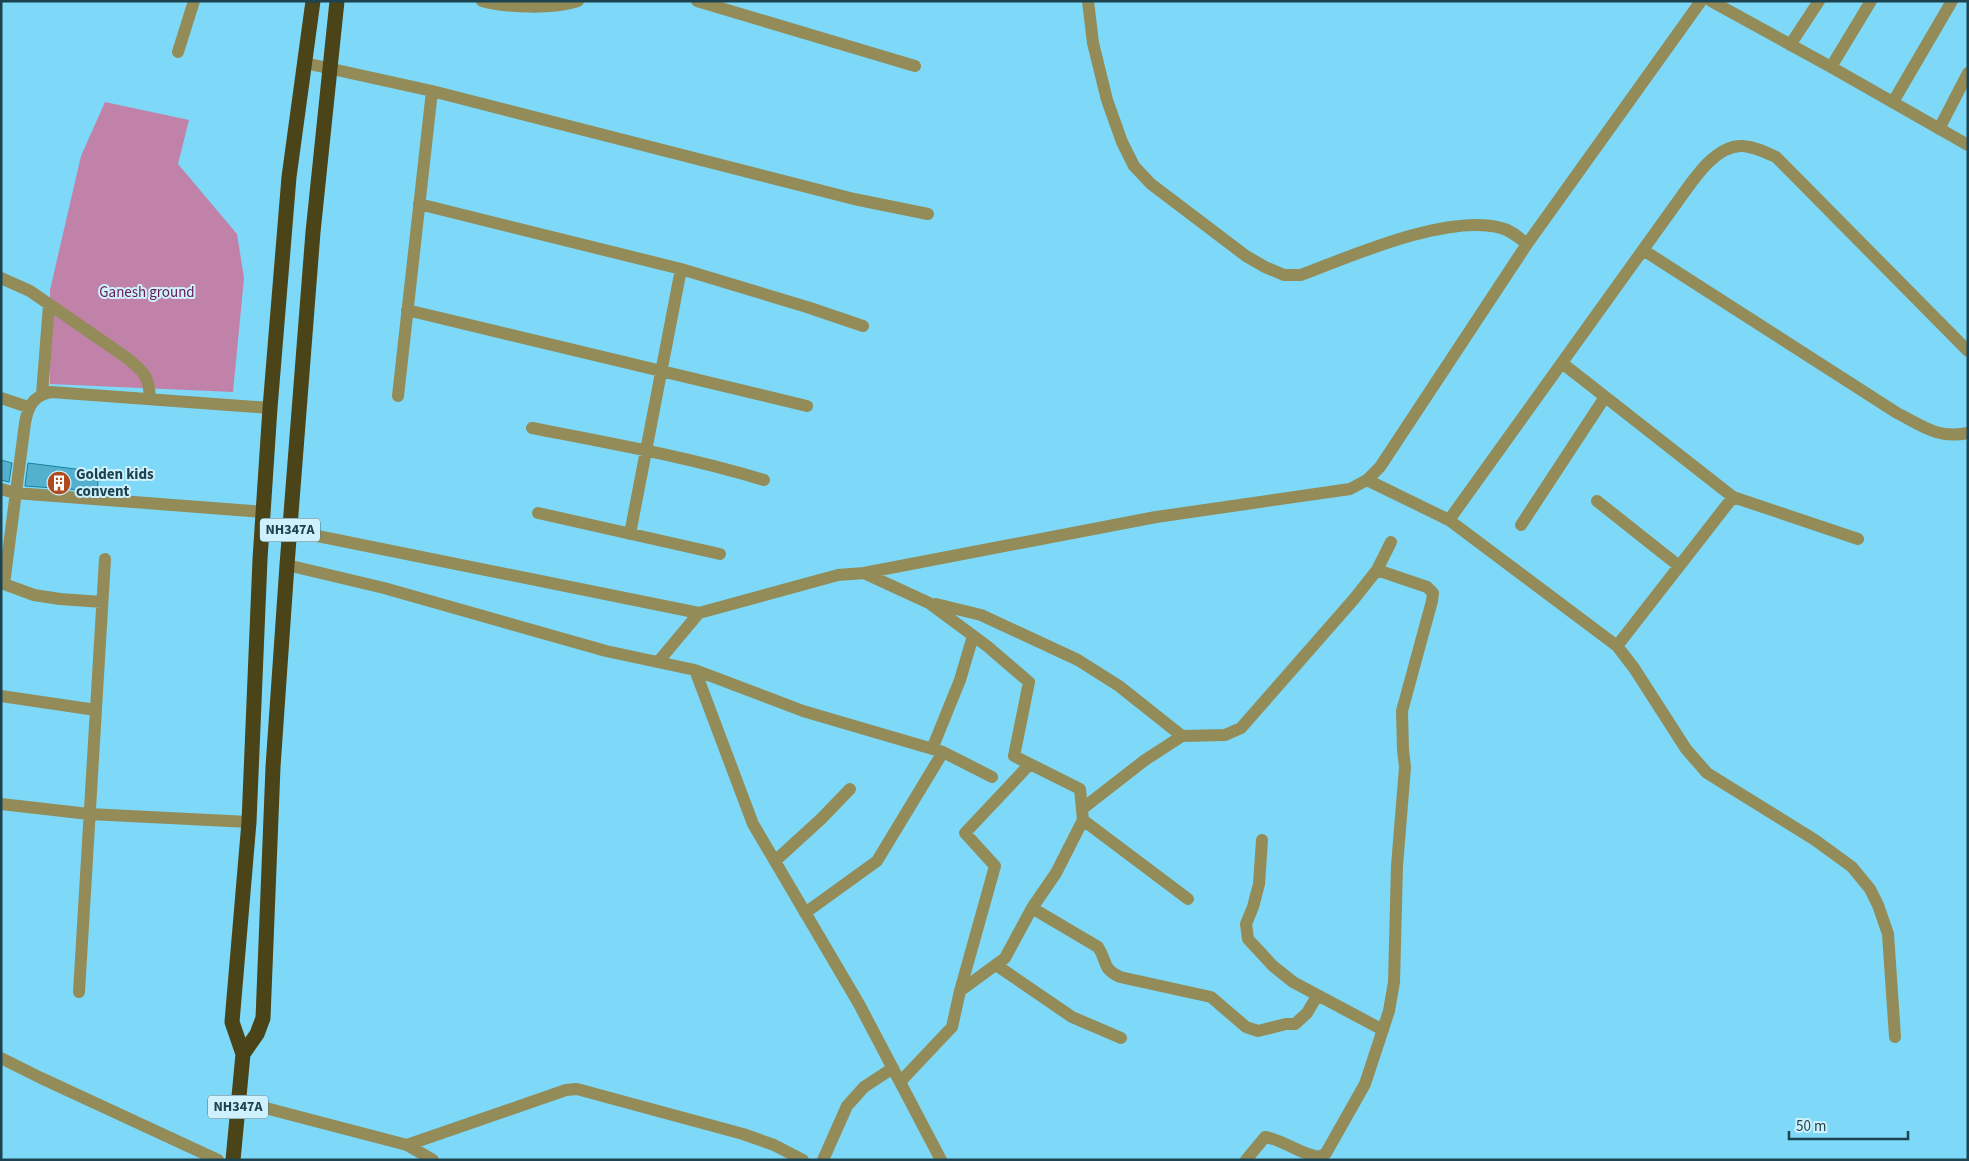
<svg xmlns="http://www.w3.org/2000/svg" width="1969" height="1161" font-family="'Source Sans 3',sans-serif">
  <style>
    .green { fill: #c182aa }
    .building { fill: #54b1ce; stroke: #17819d }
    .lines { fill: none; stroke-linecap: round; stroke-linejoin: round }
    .minor { stroke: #938c59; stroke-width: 12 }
    .highway { stroke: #4a4418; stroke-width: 15 }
    .labels { text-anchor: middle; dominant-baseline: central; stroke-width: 4; stroke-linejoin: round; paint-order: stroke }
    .shield { fill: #cff1fd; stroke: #527783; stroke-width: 1 }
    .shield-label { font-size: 14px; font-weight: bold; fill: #1c434f }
    .park-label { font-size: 15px; fill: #671a51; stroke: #cff1fd }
    .poi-label { font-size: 15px; font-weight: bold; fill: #1c434f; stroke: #cff1fd; text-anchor: start }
  </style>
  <rect width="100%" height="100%" fill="#7dd9f7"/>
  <path class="green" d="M105,102L189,120L178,164L237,234L244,278L233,392L50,384V290L81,156Z"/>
  <path class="building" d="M1,460L12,463L9,482L1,480Z
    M28,463L99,472L97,491L25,486Z"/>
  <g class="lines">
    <path class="minor" d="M482,1C507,8 554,9 578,1
      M697,1L915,66
      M1088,1L1093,43L1107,100L1122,142L1134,166L1151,184L1246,256L1265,267L1284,275H1301C1351,256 1449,213 1501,228C1511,230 1519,238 1527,244
      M1711,1L1831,67L1968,145
      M1790,45L1819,1
      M178,52L194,1
      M305,63L432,91L854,199L928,214
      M1831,67L1871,1
      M1893,102L1952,1
      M1939,129L1968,73
      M419,204L681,269L807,307L863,326
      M1643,250L1897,413C1923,426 1937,439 1968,433
      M1,278L30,291L127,358C144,372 149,376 150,399
      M407,310L807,406
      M1562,363L1733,497L1858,539
      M42,394L49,305
      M398,396L432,91
      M1,398L28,407
      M532,428C610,443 688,457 764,480
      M1367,480L1449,520L1617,646L1634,668L1686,749L1707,773L1815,840L1852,867L1870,889L1878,905L1888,934L1895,1037
      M1,489L15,493L264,512
      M1597,501L1679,566
      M538,513L720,554
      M1449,520L1673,208C1689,187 1713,144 1743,146C1755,147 1765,152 1776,157L1968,351
      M263,525L699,613
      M1521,525L1605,397
      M630,534L681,269
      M287,565L384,588L606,651L695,670L753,824L859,1004L941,1160
      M864,573L1156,517L1350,489L1367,480L1380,467L1527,244L1701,1
      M1,583L34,595L60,599L102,602
      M4,584L25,423C28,406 33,396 51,392L270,408
      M936,604L981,615L1078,660L1119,686L1182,736L1145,760L1082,809
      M1617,646L1733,497
      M658,662L699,613L838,575L864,573L929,603L987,646L1029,682L1014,756L1080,789L1083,820L1056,873L1032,908L1005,958L960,991L952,1027L900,1082
      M695,670L803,711L943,752L877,861L805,913
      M1,696L96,710
      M1182,736L1225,735L1241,728L1354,599L1377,570L1391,542
      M932,749L960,680L973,636
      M943,752L992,777
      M1,804L89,814L249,822
      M1083,820L1188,899
      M1262,840L1259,884L1253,907L1246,924L1248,939L1273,966L1293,982L1383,1030
      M775,861L821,819L850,789
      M1032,908L1098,947C1108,962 1101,968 1120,977L1211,997L1246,1027L1258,1031L1286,1024H1295L1307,1013L1317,996
      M996,965L1072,1017L1121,1038
      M960,991L995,866L965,833L1030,764
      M79,992L105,559
      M1,1058L41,1078L218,1160
      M239,1101L407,1145L433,1160
      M407,1145L566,1090L577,1089L743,1134L774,1145L803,1160
      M823,1160L847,1106L864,1087L893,1068
      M1246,1160L1265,1137C1285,1140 1300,1155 1320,1157L1326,1153L1365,1084L1389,1011L1394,982L1397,866L1405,767L1403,750L1402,711L1432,601L1433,593L1427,587L1377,570"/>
    <path class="highway" d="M243,1054L257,1034L263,1018L273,767L287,565L313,232L337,1
      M233,1160L243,1054L232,1022L249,822L260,559L270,408L289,177L313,1"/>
  </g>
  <defs>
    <g id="building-disc" transform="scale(1.25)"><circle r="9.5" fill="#b04a1f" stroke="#cff1fd"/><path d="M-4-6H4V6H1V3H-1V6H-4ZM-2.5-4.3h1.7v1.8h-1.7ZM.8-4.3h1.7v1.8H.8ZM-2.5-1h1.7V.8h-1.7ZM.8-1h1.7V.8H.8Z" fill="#fff"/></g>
  </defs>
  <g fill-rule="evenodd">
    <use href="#building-disc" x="59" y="483"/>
  </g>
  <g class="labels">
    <g class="shield">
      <rect x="260" y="518.5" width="60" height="23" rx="4"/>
      <rect x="208" y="1095.5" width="60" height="23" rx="4"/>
    </g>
    <g class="shield-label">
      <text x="290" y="530">NH347A</text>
      <text x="238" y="1107">NH347A</text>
    </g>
    <g class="park-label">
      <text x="147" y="292">Ganesh ground</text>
    </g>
    <g class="poi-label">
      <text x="76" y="474">Golden kids<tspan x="76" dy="17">convent</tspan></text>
    </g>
  </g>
  <rect width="1969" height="1161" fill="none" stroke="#1c434f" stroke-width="5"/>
  <path d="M1789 1131v8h119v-8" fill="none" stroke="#1c434f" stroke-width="2.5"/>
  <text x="1796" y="1131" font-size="15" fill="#1c434f" stroke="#cff1fd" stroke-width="4" paint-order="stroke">50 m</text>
</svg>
